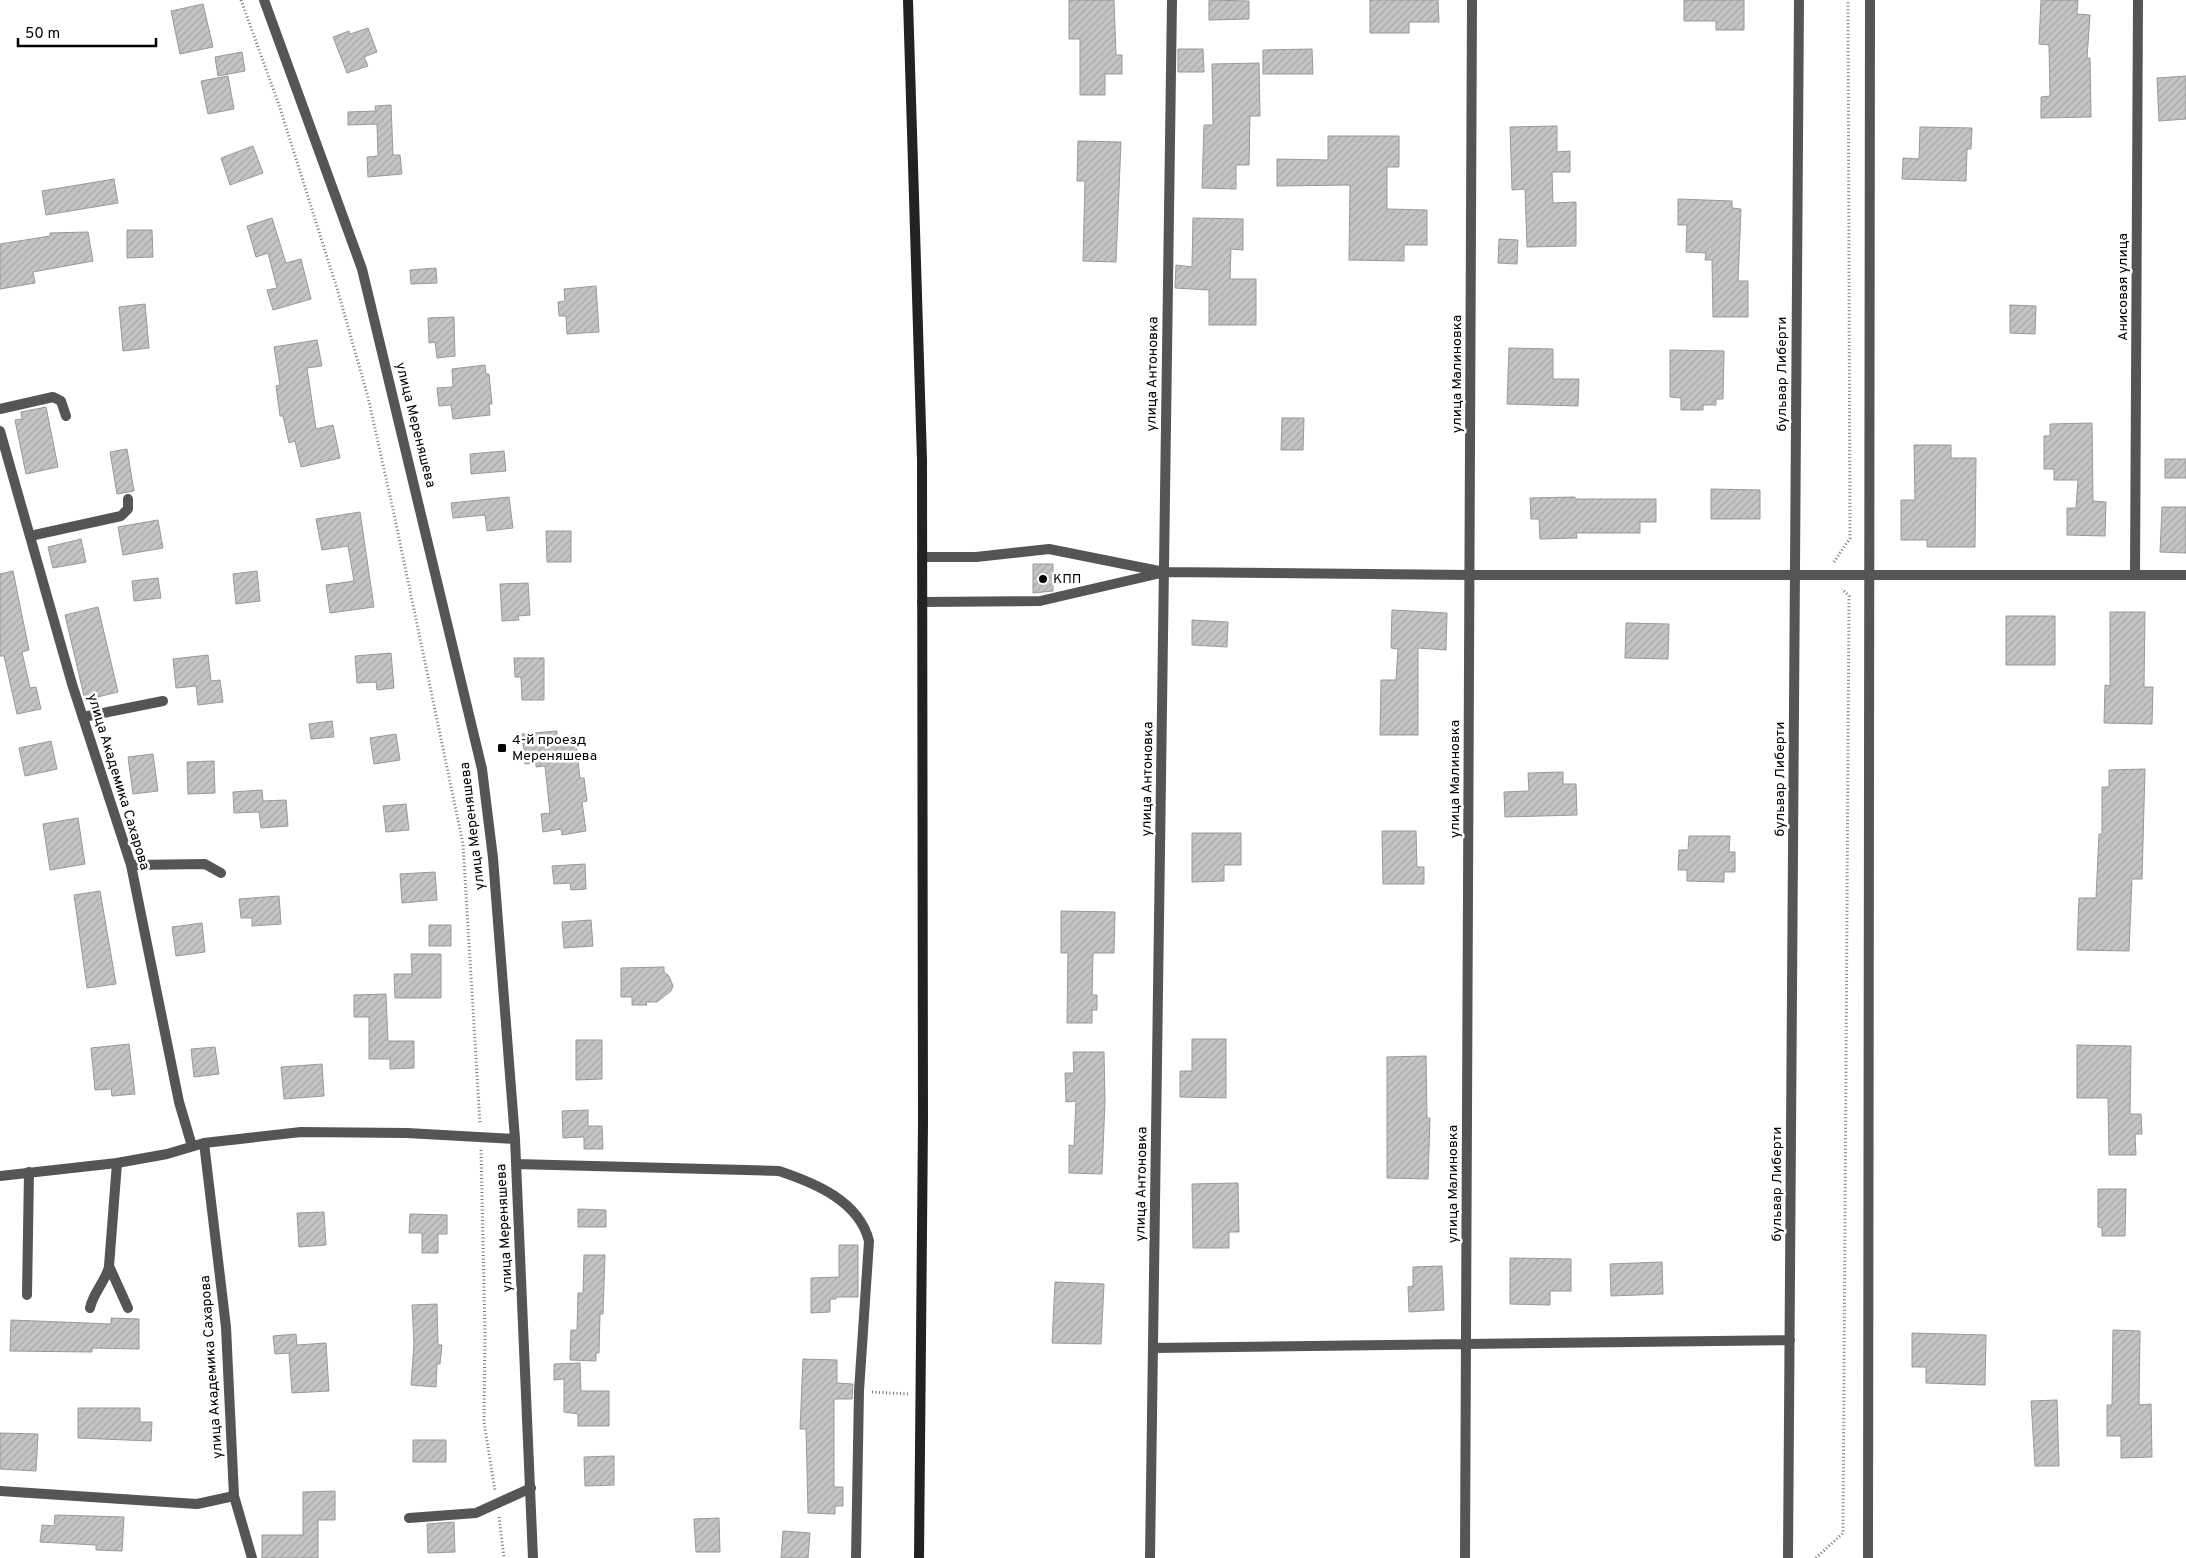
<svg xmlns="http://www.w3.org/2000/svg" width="2186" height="1558" font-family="Overpass,sans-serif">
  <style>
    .building { fill: url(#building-hatch); stroke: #999 }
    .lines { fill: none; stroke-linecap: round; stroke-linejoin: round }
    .path { stroke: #777; stroke-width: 3; stroke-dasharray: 1 2.5; stroke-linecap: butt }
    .lane { stroke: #555; stroke-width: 10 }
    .street { stroke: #555; stroke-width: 10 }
    .secondary { stroke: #222; stroke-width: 10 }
    .poi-dot { fill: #000; stroke: #fff; stroke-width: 2 }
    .labels { text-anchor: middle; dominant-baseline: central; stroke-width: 5; stroke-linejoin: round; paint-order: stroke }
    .street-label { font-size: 14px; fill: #000; stroke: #fff }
    .poi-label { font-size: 14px; fill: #000; stroke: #fff; text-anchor: start }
  </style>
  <defs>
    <pattern id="building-hatch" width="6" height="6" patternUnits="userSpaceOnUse" patternTransform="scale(1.25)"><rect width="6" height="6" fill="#c4c4c4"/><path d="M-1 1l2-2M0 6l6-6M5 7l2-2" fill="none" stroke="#a7a7a7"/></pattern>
  </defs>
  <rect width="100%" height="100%" fill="#fff"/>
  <path class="building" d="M1069,0H1114L1116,55H1122V74H1105V95H1080V39H1069Z
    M1209,0L1249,1V19L1209,20Z
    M1370,0H1438L1439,22H1409V33H1370Z
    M1684,0H1744V30H1716V21H1684Z
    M2041,0H2078L2077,14L2090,15L2087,58H2090L2091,117L2041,118V97L2050,96L2049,45L2039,44Z
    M203,4L213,47L180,54L171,11Z
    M368,28L377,52L364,57L368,66L347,73L333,37L349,31L350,34Z
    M1178,49H1203L1204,72H1178Z
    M1312,49L1313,74H1263V50Z
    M242,52L245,71L218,76L215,57Z
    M1259,63L1260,116H1250L1249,165H1236V189L1202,188L1204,125H1213L1212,64Z
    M228,76L234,109L208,114L201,81Z
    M2186,76V119L2159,121L2157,78Z
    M391,105L393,155H400L402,174L368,177L367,157L378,156L377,124L348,125V112L376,111L375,106Z
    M1557,126V152L1570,151V172H1552L1553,203L1576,202V246L1527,247L1525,189L1512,190L1510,127Z
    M1920,127L1972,128L1971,149H1967L1966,181L1902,179L1903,158L1919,159Z
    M1328,136H1399V167H1387V209L1427,210V245H1404V261L1349,260L1350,185L1277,186V159L1328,160Z
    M1078,141L1121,142L1116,262L1083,261L1085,181H1077Z
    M253,146L263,173L230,185L221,158Z
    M114,179L118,203L46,215L42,191Z
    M1678,199L1732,201V208L1741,209L1738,281H1748V317H1713L1712,260H1705L1706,253L1686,252L1687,225H1678Z
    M272,218L286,263L301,259L311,299L273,310L267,290L277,288L268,253L256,257L247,226Z
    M1193,218L1243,219V250L1231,249L1230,279H1256V325H1209V290L1175,288L1176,265L1192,267Z
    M127,230H152L153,257L127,258Z
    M88,232L93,261L33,272L35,283L0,289V244L50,236V233Z
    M1499,239L1518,240L1517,264L1498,263Z
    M436,268L437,283L411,284L410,270Z
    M596,286L599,332L567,334L566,316H559L558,302L565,301L564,289Z
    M145,304L149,348L123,351L119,307Z
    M2010,305L2036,306L2035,334L2010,333Z
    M454,317L455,356L437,358L435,342L429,343L428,318Z
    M317,340L322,366L307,368L316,429L333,425L340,458L301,467L295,441L289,443L283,416H280L276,386L280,385L274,347Z
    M1509,348L1553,349V379H1579L1578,406L1507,404Z
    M1670,350L1724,351L1723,399H1716V405H1703V410H1681V398L1670,397Z
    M485,365L486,374H489L492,404H489L490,415L453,419L451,405L439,406L437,388L453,387L452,369Z
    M46,407L58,467L26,474L15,420L22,419L21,412Z
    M1282,418H1304L1303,450H1281Z
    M2092,423L2093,501L2106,502L2105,536L2067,535V508H2076L2078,480H2054V469H2044V436H2050V424Z
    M1914,445H1951V458H1976L1975,547H1927V540H1901V500H1915Z
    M127,449L134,491L117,494L110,452Z
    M504,451L506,471L471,474L470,454Z
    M2165,459H2186V478H2165Z
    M1711,489L1760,490V519H1711Z
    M509,497L513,528L487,531L485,515L453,518L451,503Z
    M1575,497V499H1656V522H1640V533H1576L1577,538L1540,539L1539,519H1531L1530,498Z
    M2162,507H2186V553L2160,552Z
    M360,512L374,607L330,613L326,585L354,581L348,546L322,550L316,519Z
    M158,520L163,548L123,555L118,527Z
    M546,531H571V562H547Z
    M81,539L86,562L53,568L48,547Z
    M1033,564H1053V591L1033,593Z
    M13,571L29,650L22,652L30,688L36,687L41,709L17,714L4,656H0V574Z
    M257,571L260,601L236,604L233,574Z
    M158,578L161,598L134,601L132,581Z
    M528,583L530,615L518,616L519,620L502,621L500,584Z
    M98,607L118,692L85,700L65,615Z
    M1392,610L1447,613L1446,650L1418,648V735H1380L1381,680H1396L1398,649L1391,648Z
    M2110,612H2145L2144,687H2153L2152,724L2104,723L2105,685L2110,686Z
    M2006,616H2055V665H2006Z
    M1192,620L1228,622L1227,647L1192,645Z
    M1626,623L1669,624L1668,659L1625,658Z
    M391,653L394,688L377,690L376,682L357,683L355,656Z
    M208,655L211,681L220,680L223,702L198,705L196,686L176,688L173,659Z
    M514,658H544V700H522L521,677H515Z
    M332,721L334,737L311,739L309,724Z
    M557,731V737L575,735L580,778H584L587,801L582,802L586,831L562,835L561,829L543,832L541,814L550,813L545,766L536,767V763L525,764L522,734Z
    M396,734L400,760L374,764L370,738Z
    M51,741L57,769L25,776L19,748Z
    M153,754L158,791L133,794L128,757Z
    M214,761L215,793L188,794L187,762Z
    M2145,769L2142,879H2132L2129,951L2077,950L2079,898H2096L2099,834H2102V787H2109V770Z
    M1563,772V784H1576L1577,815L1505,817L1504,792L1529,791L1528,773Z
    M262,790L263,801L286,800L288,826L261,828L259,812L234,813L233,792Z
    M406,804L409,830L386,832L383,806Z
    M78,818L85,864L50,870L43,824Z
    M1382,831H1416L1417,867H1424V884H1383Z
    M1192,833H1241V865H1224V881L1192,882Z
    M1689,836H1730L1729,852H1735V872H1724V882L1687,881V870H1678L1679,850H1688Z
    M585,864L586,889L571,890L570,883L554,884L552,866Z
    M435,872L437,900L402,903L400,874Z
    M100,891L116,984L87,988L74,895Z
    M279,896L281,924L252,926V918H241L239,899Z
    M1061,911L1115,912L1114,953H1093L1092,995H1097V1010H1092V1023H1067L1068,953H1061Z
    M591,920L593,946L564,948L562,922Z
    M202,923L205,952L176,956L172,927Z
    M429,925H451V946H429Z
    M411,954H441V998H395L394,974H412Z
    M664,967V972L669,976L673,986L671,991L657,1002H646L647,1005H632V997H621V968Z
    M386,994L388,1041H414V1068L390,1069V1059H369V1017H354V995Z
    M1192,1039H1226V1098L1180,1097V1071H1192Z
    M576,1040H602V1079L576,1080Z
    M129,1044L135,1094L112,1096L111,1089L95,1090L91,1048Z
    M2077,1045L2131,1046L2130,1114H2141L2142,1134H2135L2136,1155H2109L2108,1098H2077Z
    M215,1047L219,1074L194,1077L191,1049Z
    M1073,1052H1104L1105,1101L1102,1174L1069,1173V1145L1074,1146L1076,1101L1066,1102L1065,1073H1074Z
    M1426,1056L1427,1118H1430L1428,1179L1387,1178V1057Z
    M322,1064L324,1096L284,1099L281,1067Z
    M588,1110V1126H602L603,1149H584V1137L563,1138L562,1111Z
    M1238,1183L1239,1232H1229V1248H1193L1192,1184Z
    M2098,1189H2126L2125,1236H2102V1228L2098,1227Z
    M578,1209L606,1210V1227H578Z
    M324,1212L326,1245L299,1247L297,1213Z
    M410,1214L447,1215V1234H438V1253H422V1233H409Z
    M839,1245H858V1297H836V1299H830V1312L811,1313V1278L839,1277Z
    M584,1255H605L603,1314H600L599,1353H596V1361L570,1360L571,1330H577L578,1293H583Z
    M1510,1258L1571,1259V1291H1550V1305L1510,1304Z
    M1662,1262L1663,1294L1611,1296L1610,1264Z
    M1442,1266L1444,1310L1409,1312L1408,1287L1413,1286V1267Z
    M1055,1282L1104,1284L1101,1344L1052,1343Z
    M437,1304L438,1345H442L440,1364H437L436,1387L411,1385L414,1344L412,1305Z
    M111,1318L139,1319V1349L92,1348V1352L10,1351L11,1320L111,1324Z
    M2113,1330L2140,1331L2139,1405L2151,1404L2152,1457L2121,1458V1436H2107V1405H2112Z
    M1912,1333L1986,1335L1985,1385L1926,1383V1367H1912Z
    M296,1334L297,1345L326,1343L329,1391L292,1393L289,1353L275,1354L273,1336Z
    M803,1359L837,1360V1383L853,1384L852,1399H834V1487H843V1506H835V1514L808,1513L806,1429H800Z
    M580,1363L581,1391H609V1426H578V1414L564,1412V1379L554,1380V1364Z
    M2057,1400L2059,1466H2035L2031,1401Z
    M78,1408H140V1422H152L151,1441L78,1438Z
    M0,1433L38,1434L36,1471L0,1469Z
    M413,1440H446V1462H413Z
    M614,1456V1485L585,1486L584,1457Z
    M335,1491V1520H318V1558H262V1535H303V1492Z
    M55,1515L124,1517L122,1551L96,1550V1545L40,1542L42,1525L54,1526Z
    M719,1518L720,1552H696L694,1519Z
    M454,1522L455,1552L428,1553L427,1524Z
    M783,1531L810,1533L808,1558H781Z"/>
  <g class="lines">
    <path class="path" d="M241,0L279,105L339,295L368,397L394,514L463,844L480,1124
      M1834,562L1850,538L1848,0
      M481,1150L485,1334L484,1422L495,1491
      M872,1392L909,1394
      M499,1517L504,1558
      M1816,1558L1843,1533L1849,596L1842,589"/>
    <path class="lane" d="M0,409L53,397L61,401L66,416
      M30,536L121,516L128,509V499
      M83,717L163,701
      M131,865L205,864L221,873
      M117,1163L109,1266L128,1308
      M27,1295L29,1172
      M90,1308C93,1293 105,1282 109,1267
      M409,1518L476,1513L531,1488"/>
    <path class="street" d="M264,0L362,269L482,769L493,858L515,1139L533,1558
      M0,431L72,684L131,865L179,1102L192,1146
      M922,557H976L1049,549L1164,572L1470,575H2186
      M2135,575L2138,0
      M922,602L1040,601L1161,573
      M204,1143L226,1327L234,1496L252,1558
      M516,1164L779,1171C815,1183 859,1201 869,1241L859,1391L856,1558
      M0,1176L117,1163L167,1154L204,1143L301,1132L407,1133L515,1139
      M1154,1348L1790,1340
      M0,1491L197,1504L234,1496
      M1150,1558L1172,0
      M1465,1558L1472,0
      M1788,1558L1799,0
      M1868,1558L1870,0"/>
    <path class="secondary" d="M908,0L922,460L923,1122L919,1558"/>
  </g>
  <g class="poi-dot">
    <circle cx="1043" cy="579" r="5"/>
    <rect x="497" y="743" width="10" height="10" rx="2.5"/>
  </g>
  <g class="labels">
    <g class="street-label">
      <text transform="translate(2123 287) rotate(-90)">Анисовая улица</text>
      <text transform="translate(1153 374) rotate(-89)">улица Антоновка</text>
      <text transform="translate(1457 374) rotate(-90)">улица Малиновка</text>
      <text transform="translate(1782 374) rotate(-90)">бульвар Либерти</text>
      <text transform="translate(415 425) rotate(76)">улица Мереняшева</text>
      <text transform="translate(1148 779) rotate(-89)">улица Антоновка</text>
      <text transform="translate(1455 779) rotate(-90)">улица Малиновка</text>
      <text transform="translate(1780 779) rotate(-90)">бульвар Либерти</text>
      <text transform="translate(118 782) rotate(73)">улица Академика Сахарова</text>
      <text transform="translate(473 826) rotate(-97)">улица Мереняшева</text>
      <text transform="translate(1142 1184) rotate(-89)">улица Антоновка</text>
      <text transform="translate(1453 1184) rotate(-90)">улица Малиновка</text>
      <text transform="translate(1777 1184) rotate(-90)">бульвар Либерти</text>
      <text transform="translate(505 1228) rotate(-93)">улица Мереняшева</text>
      <text transform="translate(212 1367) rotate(-94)">улица Академика Сахарова</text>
    </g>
    <g class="poi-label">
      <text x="1053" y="579">КПП</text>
      <text x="512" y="740">4-й проезд<tspan x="512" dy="16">Мереняшева</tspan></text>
    </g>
  </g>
  <path d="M18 38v8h138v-8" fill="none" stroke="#000000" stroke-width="2.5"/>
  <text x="25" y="38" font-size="15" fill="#000000" stroke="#ffffff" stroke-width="4" paint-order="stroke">50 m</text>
</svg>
